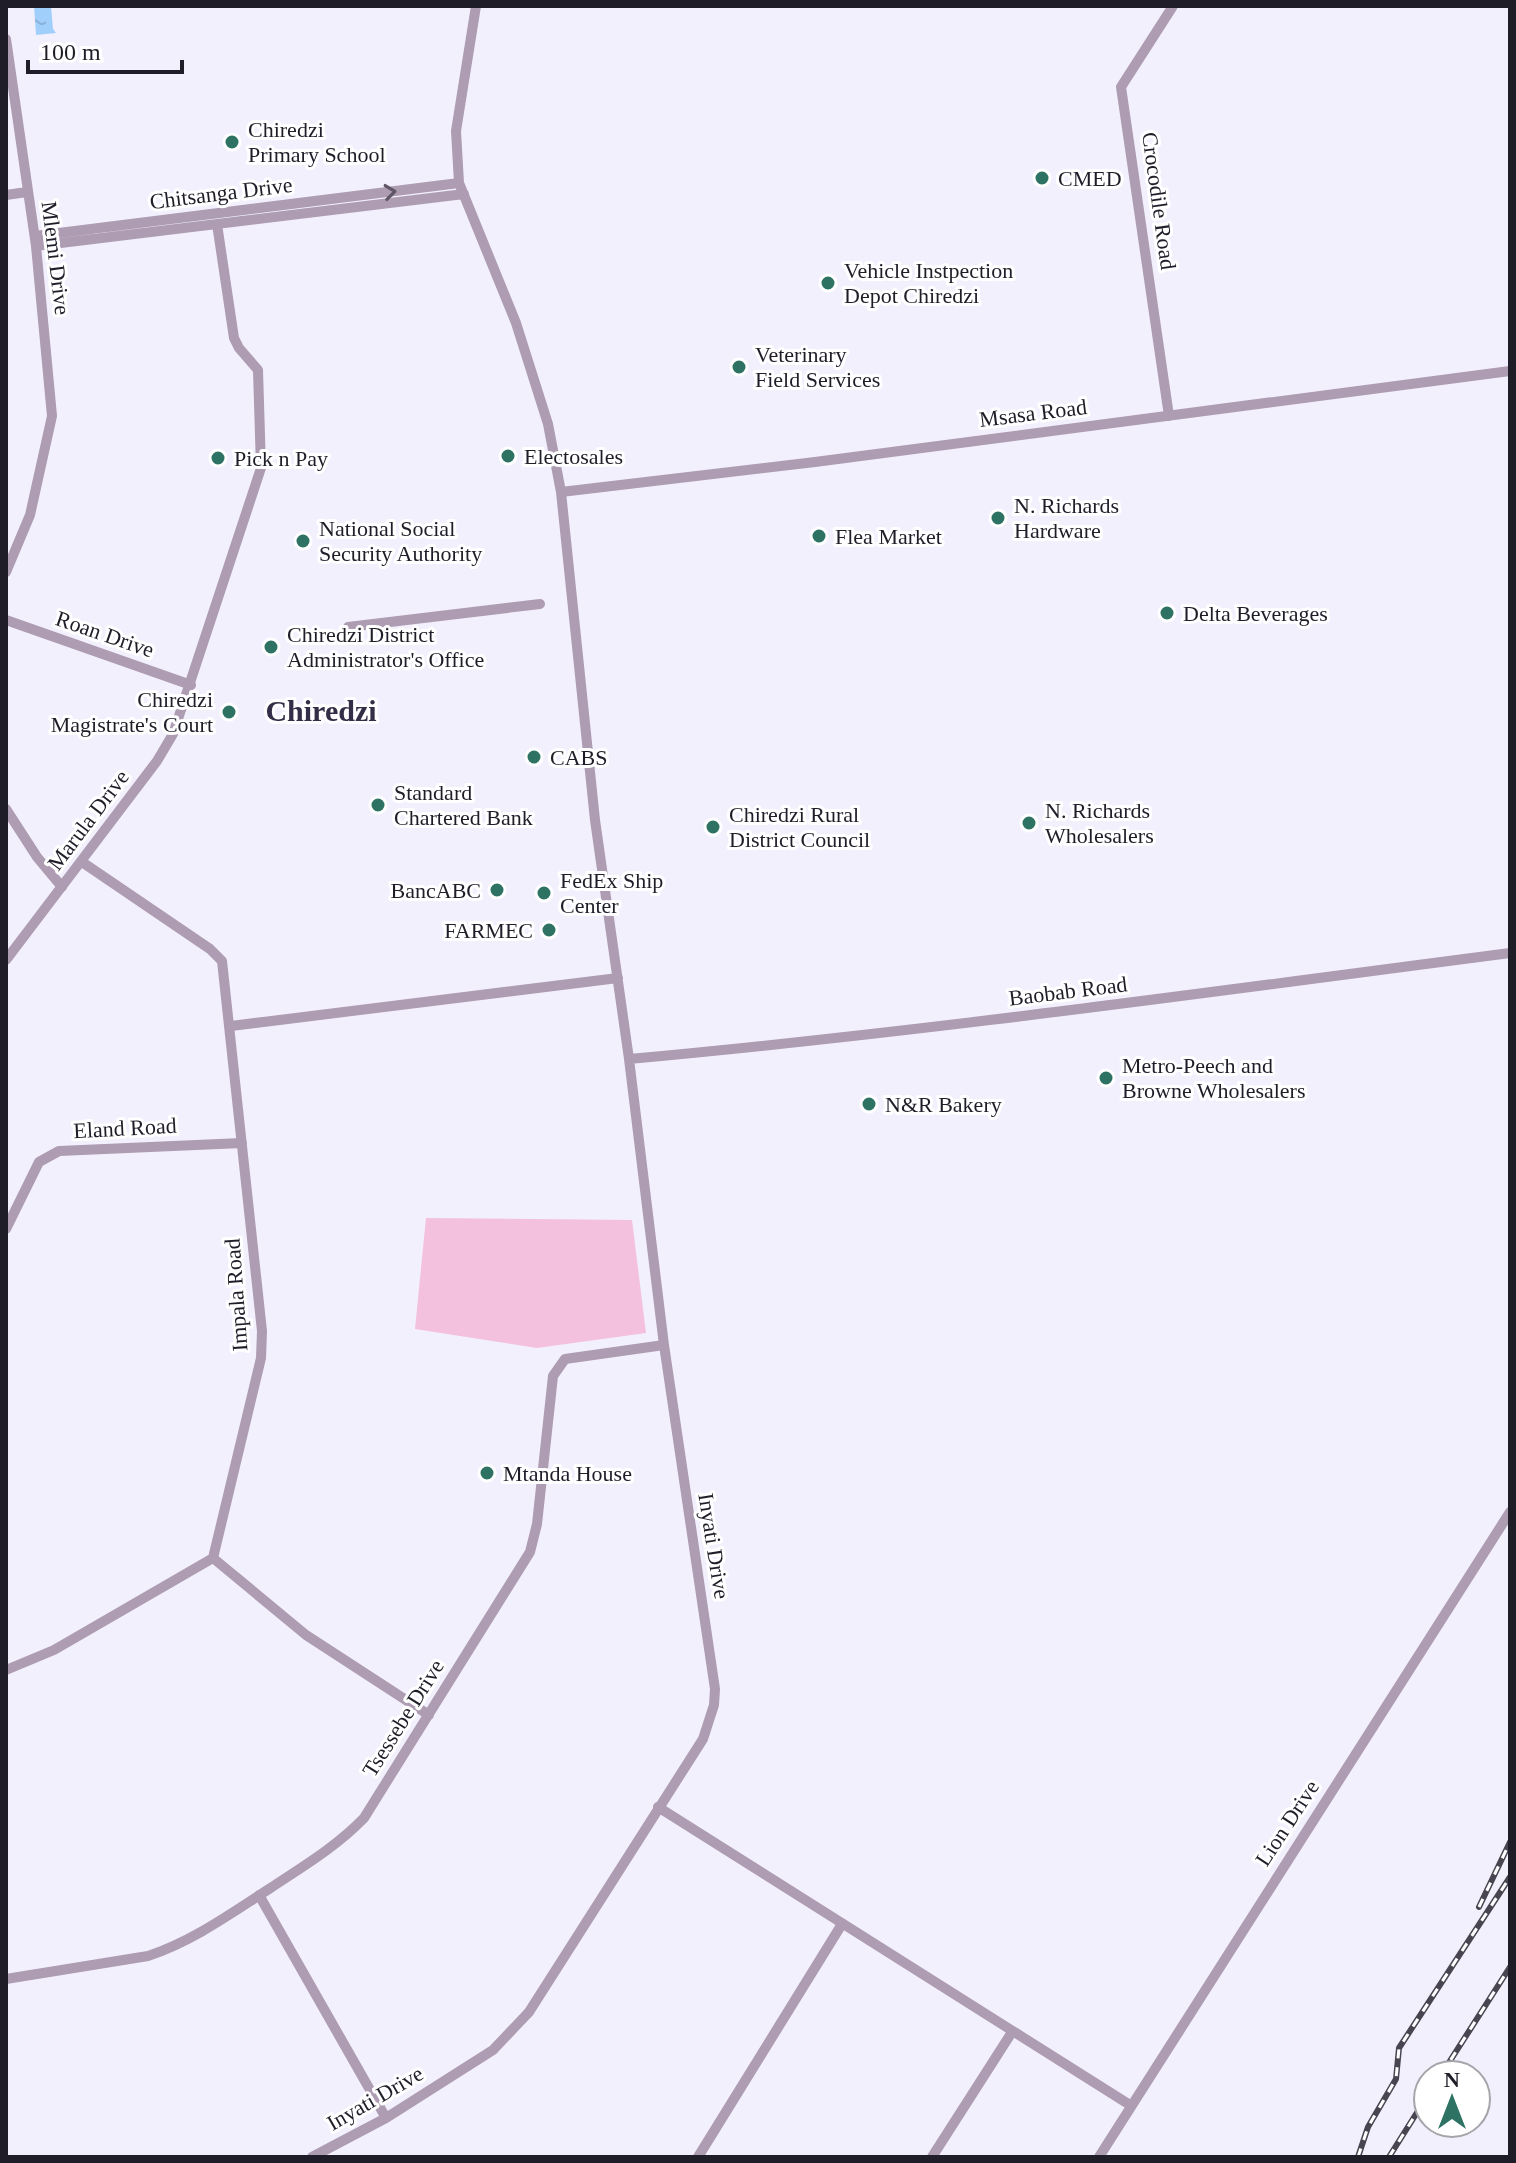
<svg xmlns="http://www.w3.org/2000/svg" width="1516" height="2163" font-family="Georgia,serif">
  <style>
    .green { fill: #f3c0de }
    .water { fill: url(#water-ripples) }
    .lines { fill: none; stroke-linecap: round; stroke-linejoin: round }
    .minor { stroke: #ad9cb2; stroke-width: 10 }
    .rail-casing { stroke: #484551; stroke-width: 6 }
    .rail { stroke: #fff; stroke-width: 3; stroke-dasharray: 9; stroke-linecap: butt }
    .oneway { stroke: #5f5666 }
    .poi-dot { fill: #2e7264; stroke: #fff; stroke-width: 3 }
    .labels { text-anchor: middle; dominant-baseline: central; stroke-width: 6; stroke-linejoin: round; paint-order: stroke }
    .poi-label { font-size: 22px; fill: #1f1d28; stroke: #fff; text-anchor: start }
    .street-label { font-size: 22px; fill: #1f1d28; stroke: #fff }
    .district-label { font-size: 30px; font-weight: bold; fill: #342d47; stroke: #fff }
  </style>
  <defs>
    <pattern id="water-ripples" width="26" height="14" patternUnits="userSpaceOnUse" patternTransform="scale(2)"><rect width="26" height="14" fill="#a1cffc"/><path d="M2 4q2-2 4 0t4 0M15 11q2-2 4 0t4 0" fill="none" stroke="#8ab1d8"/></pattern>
  </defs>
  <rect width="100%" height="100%" fill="#f3f0fd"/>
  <path class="green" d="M426,1218L632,1220L646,1333L537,1348L415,1329Z"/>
  <path class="water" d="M34,6H51L53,29L56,33L36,35Z"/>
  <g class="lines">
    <path class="minor" d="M6,39L36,246L52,416L30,515L6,572
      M6,195L27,192
      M35,236L459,183
      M36,246L464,194
      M1169,416L1121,87L1173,6
      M561,492L815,462L1510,371
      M6,620L191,685
      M348,627L540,604
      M6,809L37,857L62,887
      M6,960L157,761L173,734L261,468L258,370L239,348L234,338L217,224
      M231,1026L618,978
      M629,1059C924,1032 1217,991 1510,953
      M6,1229L39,1162L59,1151L242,1143
      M213,1558L306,1635L429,1715
      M6,1670L54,1650L213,1558L261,1358L262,1331L222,961L210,949L82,862
      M658,1807L1130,2105
      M259,1895L386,2118
      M6,1979L148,1956C193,1941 230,1914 269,1889C302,1867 336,1847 364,1818L530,1552L537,1524L553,1376L565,1359L664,1345
      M312,2157L386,2118L493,2050L529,2012L703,1739L714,1705L715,1689L664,1345L629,1059L595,820L561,492L548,424L516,323L459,183L456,131L476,6
      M698,2157L842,1924
      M932,2157L1012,2032
      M1099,2157L1510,1512"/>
    <g class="rail-casing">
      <path id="rail" d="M1479,1907L1510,1842
        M1441,2075L1510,1967
        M1358,2157L1368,2127L1396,2079L1399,2048L1510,1877
        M1389,2157L1428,2095"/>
    </g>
    <use href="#rail" class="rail"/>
  </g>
  <defs><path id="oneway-chevron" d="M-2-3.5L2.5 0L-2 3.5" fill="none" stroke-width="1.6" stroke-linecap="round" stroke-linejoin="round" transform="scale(2)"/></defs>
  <use class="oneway" href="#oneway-chevron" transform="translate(390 192) rotate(-7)"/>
  <g class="poi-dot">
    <circle cx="232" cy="142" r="8"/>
    <circle cx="1042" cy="178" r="8"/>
    <circle cx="828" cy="283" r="8"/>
    <circle cx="739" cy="367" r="8"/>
    <circle cx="508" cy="456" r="8"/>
    <circle cx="218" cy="458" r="8"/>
    <circle cx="998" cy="518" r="8"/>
    <circle cx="819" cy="536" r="8"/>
    <circle cx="303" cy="541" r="8"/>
    <circle cx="1167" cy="613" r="8"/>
    <circle cx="271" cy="647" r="8"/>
    <circle cx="229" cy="712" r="8"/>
    <circle cx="534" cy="757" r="8"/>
    <circle cx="378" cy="805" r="8"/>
    <circle cx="1029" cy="823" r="8"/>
    <circle cx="713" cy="827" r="8"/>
    <circle cx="497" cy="890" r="8"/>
    <circle cx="544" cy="893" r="8"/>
    <circle cx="549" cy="930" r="8"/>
    <circle cx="1106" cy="1078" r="8"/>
    <circle cx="869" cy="1104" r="8"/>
    <circle cx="487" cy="1473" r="8"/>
  </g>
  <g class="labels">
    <g class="poi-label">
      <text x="248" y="129">Chiredzi<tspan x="248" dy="25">Primary School</tspan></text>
      <text x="1058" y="178">CMED</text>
      <text x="844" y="270">Vehicle Instpection<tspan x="844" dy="25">Depot Chiredzi</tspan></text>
      <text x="755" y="354">Veterinary<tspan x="755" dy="25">Field Services</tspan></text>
      <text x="524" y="456">Electosales</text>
      <text x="234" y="458">Pick n Pay</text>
      <text x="1014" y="505">N. Richards<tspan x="1014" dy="25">Hardware</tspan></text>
      <text x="319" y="528">National Social<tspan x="319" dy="25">Security Authority</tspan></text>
      <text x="835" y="536">Flea Market</text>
      <text x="1183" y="613">Delta Beverages</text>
      <text x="287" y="634">Chiredzi District<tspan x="287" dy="25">Administrator's Office</tspan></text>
      <text x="213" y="699" text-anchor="end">Chiredzi<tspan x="213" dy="25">Magistrate's Court</tspan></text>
      <text x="550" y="757">CABS</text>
      <text x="394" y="792">Standard<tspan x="394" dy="25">Chartered Bank</tspan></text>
      <text x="1045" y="810">N. Richards<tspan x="1045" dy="25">Wholesalers</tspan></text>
      <text x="729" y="814">Chiredzi Rural<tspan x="729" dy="25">District Council</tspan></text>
      <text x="560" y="880">FedEx Ship<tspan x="560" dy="25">Center</tspan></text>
      <text x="481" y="890" text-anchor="end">BancABC</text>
      <text x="533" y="930" text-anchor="end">FARMEC</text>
      <text x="1122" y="1065">Metro-Peech and<tspan x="1122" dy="25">Browne Wholesalers</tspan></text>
      <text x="885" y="1104">N&amp;R Bakery</text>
      <text x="503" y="1473">Mtanda House</text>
    </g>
    <g class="street-label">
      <text transform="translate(221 193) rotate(-7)">Chitsanga Drive</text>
      <text transform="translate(1159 201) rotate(82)">Crocodile Road</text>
      <text transform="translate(56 258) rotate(83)">Mlemi Drive</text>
      <text transform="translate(1033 413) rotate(-7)">Msasa Road</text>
      <text transform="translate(105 634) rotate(19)">Roan Drive</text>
      <text transform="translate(88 820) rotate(-53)">Marula Drive</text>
      <text transform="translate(1068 991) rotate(-7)">Baobab Road</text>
      <text transform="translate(125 1128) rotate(-3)">Eland Road</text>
      <text transform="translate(236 1295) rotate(-94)">Impala Road</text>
      <text transform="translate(714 1546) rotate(81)">Inyati Drive</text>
      <text transform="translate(403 1718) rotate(-58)">Tsessebe Drive</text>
      <text transform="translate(1287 1823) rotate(-57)">Lion Drive</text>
      <text transform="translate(375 2098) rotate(-30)">Inyati Drive</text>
    </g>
    <g class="district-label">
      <text x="321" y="710">Chiredzi</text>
    </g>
  </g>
  <rect width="1516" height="2163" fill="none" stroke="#1f1d28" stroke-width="16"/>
  <g transform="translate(1452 2099)"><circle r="38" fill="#ffffff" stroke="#a5a5a9" stroke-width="2"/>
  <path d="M0-6L14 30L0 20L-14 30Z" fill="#2e7264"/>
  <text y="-12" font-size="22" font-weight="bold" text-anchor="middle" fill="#1f1d28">N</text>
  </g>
  <path d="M28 60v12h154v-12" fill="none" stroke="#1f1d28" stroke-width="4"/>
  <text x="40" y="60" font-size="24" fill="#1f1d28" stroke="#ffffff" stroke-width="6" paint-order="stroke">100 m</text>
</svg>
